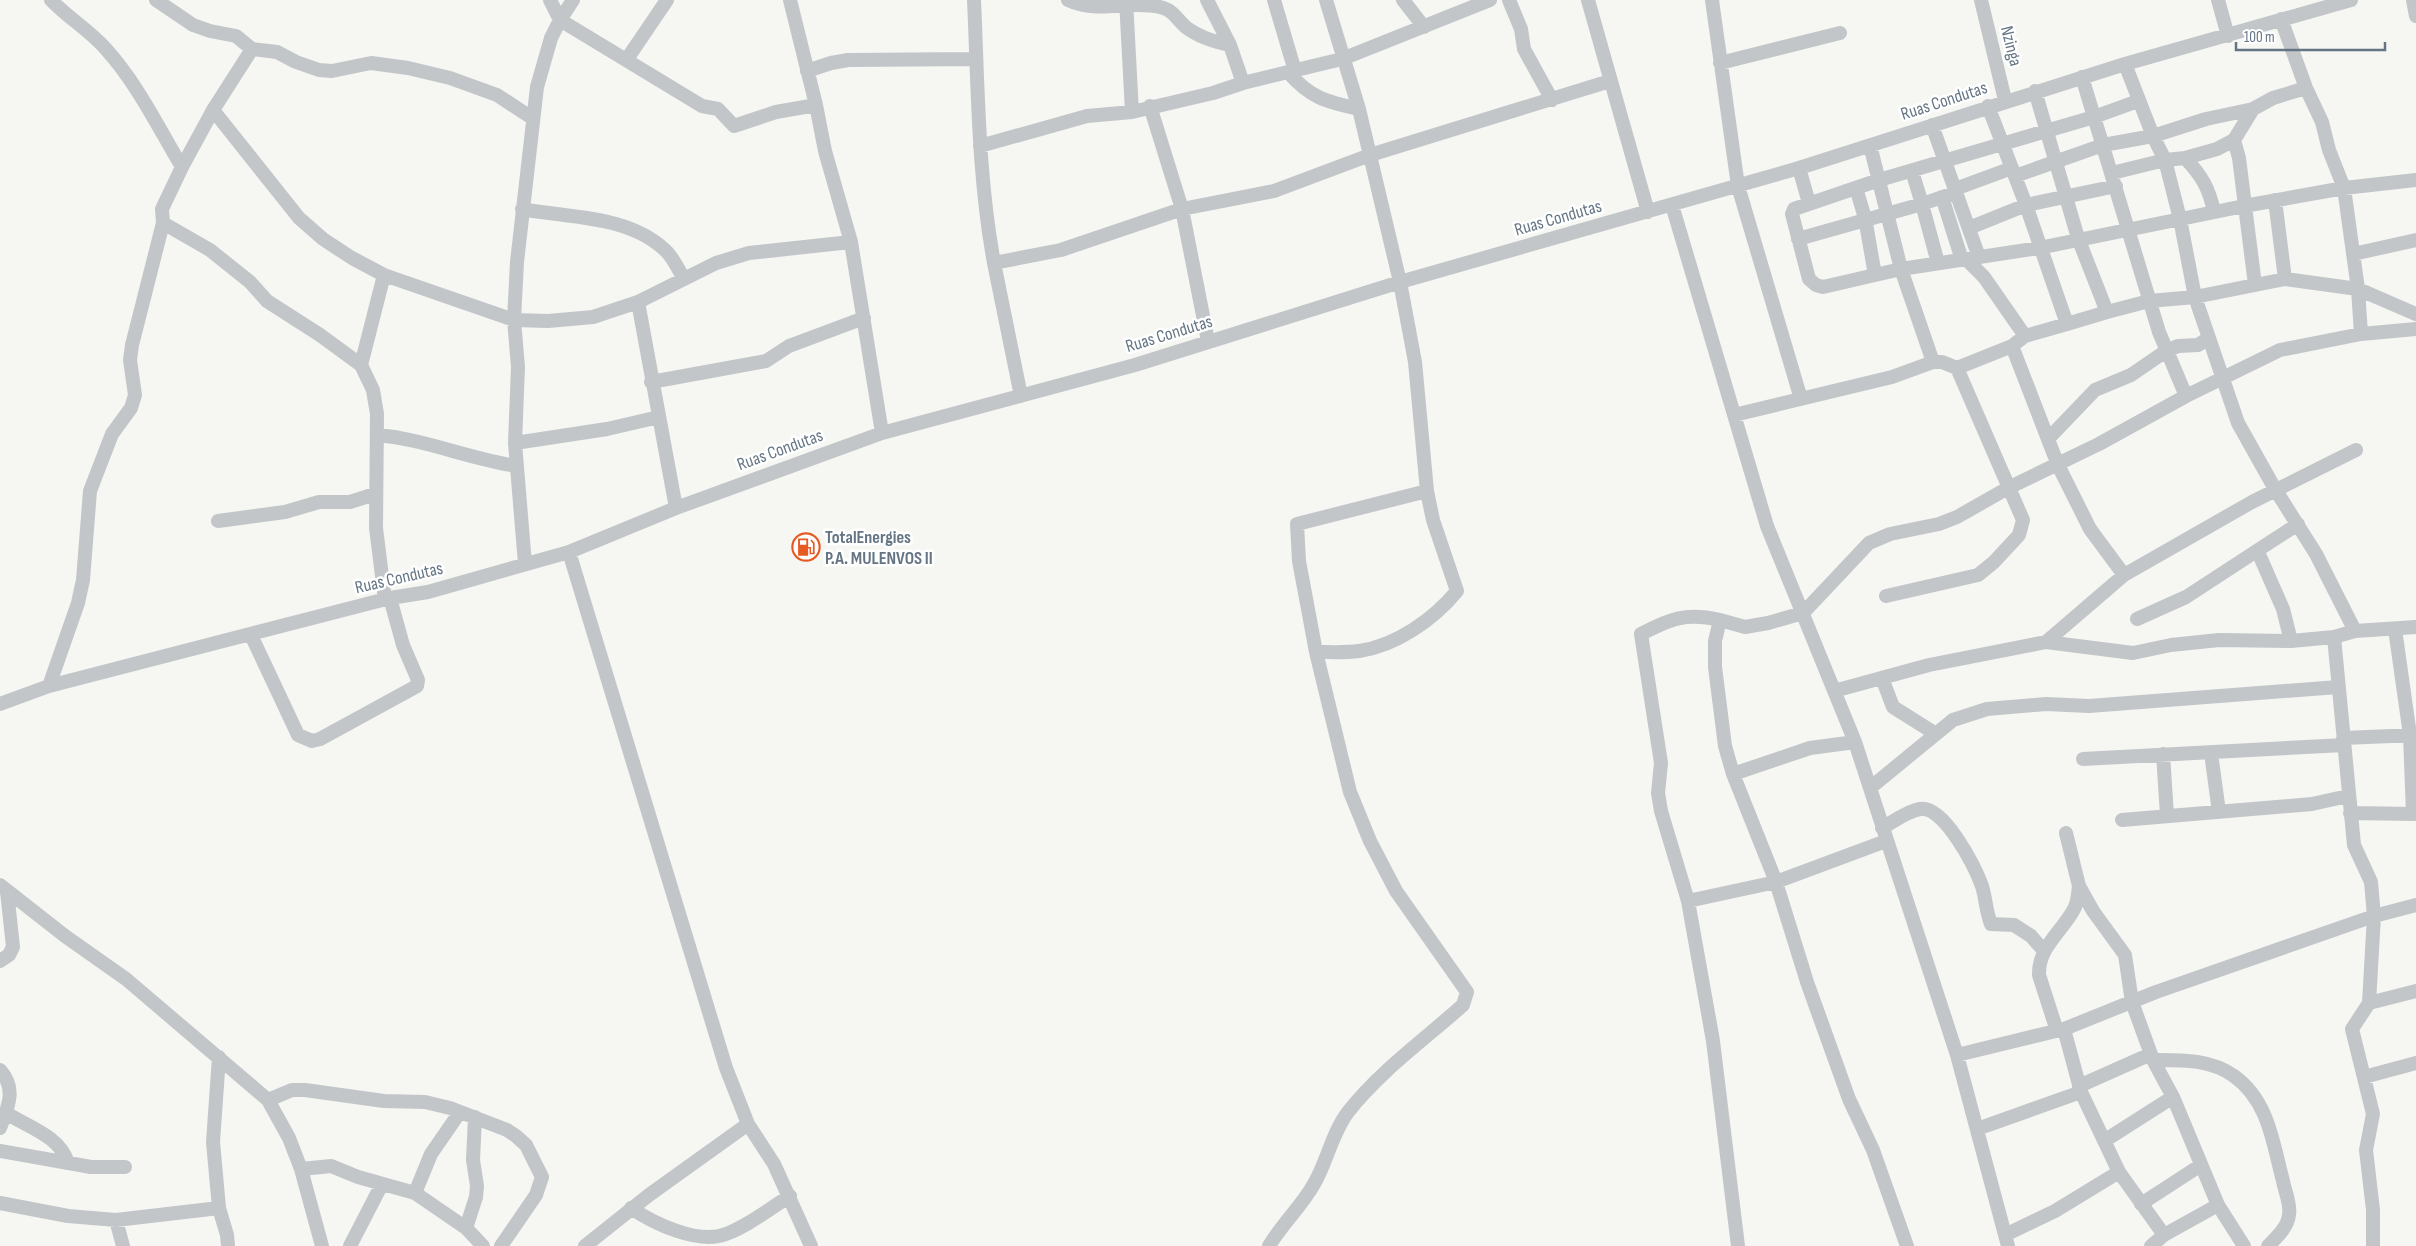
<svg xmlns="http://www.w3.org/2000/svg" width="2416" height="1246" font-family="'Sofia Sans Condensed',sans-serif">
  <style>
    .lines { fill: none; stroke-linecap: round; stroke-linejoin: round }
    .minor { stroke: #c2c6c9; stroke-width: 14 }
    .labels { text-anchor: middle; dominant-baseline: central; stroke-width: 5; stroke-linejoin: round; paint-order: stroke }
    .street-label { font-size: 18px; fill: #657584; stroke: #fff }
    .poi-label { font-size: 18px; font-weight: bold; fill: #657584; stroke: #fff; text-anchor: start }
  </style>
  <rect width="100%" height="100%" fill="#f6f6f3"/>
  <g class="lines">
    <path class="minor" d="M156,0L193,25L210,31L236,36L252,49L277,52L296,62L319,70L332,71L371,63L408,68L450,78L497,95L532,118
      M550,0L560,20L702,106L718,109L734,126L776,112L816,105
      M790,0L816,105L825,151L851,242L882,433
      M974,0C978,88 978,176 994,263
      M1068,0C1097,14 1129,0 1160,7C1174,10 1177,20 1187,28C1199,37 1215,42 1230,45L1243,83L1288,72C1310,98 1327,102 1359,109
      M1126,0L1132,112
      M1207,0L1230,45
      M1274,0L1295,71
      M1403,0L1424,27
      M1509,0L1521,29L1524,49L1552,100
      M1588,0L1648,212
      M1712,0L1738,186L1801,399
      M1981,0L2005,100
      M2218,0L2228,36
      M2413,0L2416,16
      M2281,19L2306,88L2322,122L2329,150L2344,188L2358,289L2416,314
      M627,59L667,0
      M1720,63L1840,33
      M2125,64L2153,136L2206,119L2253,109L2273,98L2306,88
      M807,71L831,63L848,60L975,59
      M1288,72L1342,59L1490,0
      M2082,77L2159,332L2186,396
      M2035,91L2078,238L2107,312L2149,301L2195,297L2285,279L2358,289L2361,334
      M2138,101L2094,117L1879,180L1794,209L1792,214L1809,279L1816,285L1823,287L1901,269L2039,248L2244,206L2344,188L2416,180
      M1150,106L1182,209L1208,341
      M1988,106L2026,205L2067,324L2025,336L2012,346
      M213,110L299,218L323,239L352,258L384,275L514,320L548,321L593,317L638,302L716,263L749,253L851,242
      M1932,125L1979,257
      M2234,140L2239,158L2255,285
      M1870,145L1901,269L1933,362
      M980,146L1087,116L1132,112L1213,93L1243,83
      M2185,158L2217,149L2234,140L2253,109
      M182,167L213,110L252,49
      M1799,168L1809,203
      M2112,173L2165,160L2180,219L2195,297L2238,423L2275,489L2316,554L2355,631
      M2015,176L2103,145L2153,136L2165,160L2185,158C2202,176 2209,188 2214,212
      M1856,188L1865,218L1875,275
      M1955,189L2012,168
      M1942,197L1962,260
      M2275,200L2285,279
      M1672,205L1767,526L1855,742L1957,1055L2008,1246
      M522,209C569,218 628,215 665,250C673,257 678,269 684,279
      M163,223L210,250L250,282L267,301L320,335L361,365
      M1969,228L2026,205L2116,186
      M1798,239L1922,204L1912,171
      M2353,254L2416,240
      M1966,259L1984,277L2025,336
      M1938,263L1922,204L1957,192
      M384,275L361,365L373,390L377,414L376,528L385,600
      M638,302L676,508
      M2067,324L2107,312
      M651,382L766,361L789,346L864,318
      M1021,396L994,263L1061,250L1182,209L1274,191L1370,155L1610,81
      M1734,415L1892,377L1933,362H1942L1957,368L2012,346L2058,465L2090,529L2124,575
      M377,435C425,439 469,459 517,466
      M2049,438L2095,390L2131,375L2166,351L2178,346L2198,345L2209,338
      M515,443L607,429L659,417
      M218,521L285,512L319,502H350L375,494
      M569,552L726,1068L748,1124L774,1164L811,1246
      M2258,552L2283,609L2291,641
      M525,564L515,443L518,367L514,320L517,262L537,87L551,38L560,20L573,0
      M1886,596L1978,575L1994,562L2019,535L2023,520L1957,368
      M2137,619L2186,597L2298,524
      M1720,620L1745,627L1768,623L1803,613L1869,543L1890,534L1939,524L1957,517L2008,488L2099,444L2186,396L2280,350L2361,334L2416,329
      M2395,629L2410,735L2413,814
      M251,635L298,735L312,741L320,739L417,686L418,680L403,645L390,598
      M2334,637L2354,845L2371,882L2374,916L2369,1003L2352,1029L2373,1114L2366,1150L2373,1210V1246
      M2046,642L2124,575L2252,502L2356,450
      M1316,652C1330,652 1345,653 1359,651C1396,646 1434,619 1457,591L1433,520L1427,491
      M1882,678L1893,707L1936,734
      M49,686L78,603L83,580L90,491L112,434L131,408L135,395L130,360L132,345L163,223L162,209L182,167C158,127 137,83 105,48C89,30 67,17 51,0
      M1834,691L1929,665L2046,642L2133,653L2171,645L2219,640L2291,641L2334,637L2355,631L2416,627
      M0,704L49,686L390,598L428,592L569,552L676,508L882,433L1135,365L1400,282L1799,168L2125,64L2351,0
      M2343,738L2416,735
      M2211,753L2219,812
      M2163,754L2167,815
      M2083,759L2344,745
      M1733,774L1810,748L1855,742
      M1870,788L1953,720L1987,709L2046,704L2089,706L2338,687
      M2350,813L2416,814
      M2122,820L2312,804L2348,796
      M1882,828C1893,822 1907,811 1920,809C1944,805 1975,867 1982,886C1986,899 1986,912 1991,924L2014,925L2031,936L2044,951
      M2066,833L2079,886L2093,911L2125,955L2132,1002L2153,1060L2173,1097L2218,1205L2244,1246
      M0,885L65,936L126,979L268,1100L289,1138L301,1169L322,1246
      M1688,901L1776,882L1886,841
      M0,961L9,955L13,947L7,891
      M2369,1003L2416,991
      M2064,1029L2081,1092L2119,1172L2164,1235
      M2057,1031L2039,975C2038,947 2062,932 2074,909C2078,902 2078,893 2079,886
      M1957,1055L2064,1029L2156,992L2374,916L2416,905
      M219,1057L213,1142L219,1208L227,1235L228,1246
      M2153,1060C2181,1060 2210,1059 2234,1076C2269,1101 2273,1144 2283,1181C2285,1192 2291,1204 2289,1215C2288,1227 2276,1238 2268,1246
      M0,1070C17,1089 8,1107 0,1128
      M2364,1077L2416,1063
      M2079,1086L2151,1054
      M268,1100L292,1090H305L384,1101L425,1102L450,1108L507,1130L516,1136L526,1145L542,1177L536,1195L501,1246
      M6,1113C28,1127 60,1136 68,1163
      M1977,1129L2081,1092
      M2104,1141L2173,1097
      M0,1151L91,1167H125
      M301,1169L331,1166L358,1177L415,1193L466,1228L483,1246
      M415,1193L431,1154L460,1112
      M0,1203L68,1216L116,1220L219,1208
      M2141,1204L2201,1165
      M631,1208C653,1223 698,1245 726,1234C748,1226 769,1209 790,1196
      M116,1220L123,1246
      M466,1228L476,1197L477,1186L473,1160L475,1117
      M2005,1235L2055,1211L2119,1172
      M350,1246L382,1184
      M585,1246L649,1195L748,1124
      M1269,1246C1282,1224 1301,1207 1314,1184C1327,1162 1332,1133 1348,1112C1379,1072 1425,1039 1463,1005L1467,992L1396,891L1370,841L1350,792L1316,652L1299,561L1297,524L1427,491L1415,362L1400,282L1359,109L1326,0
      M1738,1246L1713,1041L1688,901L1661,811L1658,793L1661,763L1641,634C1670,619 1686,612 1720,620L1715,641V667L1725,746L1733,774L1776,882L1807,982L1849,1099L1873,1150L1907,1246
      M2151,1246L2164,1235L2218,1205"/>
  </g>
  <defs>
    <g id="fuel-ring" transform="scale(1.4375)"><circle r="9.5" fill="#fff" stroke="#e65a23" stroke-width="1.5"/><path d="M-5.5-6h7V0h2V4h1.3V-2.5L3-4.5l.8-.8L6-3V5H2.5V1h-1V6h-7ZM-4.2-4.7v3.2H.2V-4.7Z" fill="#e65a23"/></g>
  </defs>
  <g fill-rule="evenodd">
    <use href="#fuel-ring" x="806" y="547"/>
  </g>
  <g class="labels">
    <g class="street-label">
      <text transform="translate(2011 46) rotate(76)">Nzinga</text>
      <text transform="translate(1944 101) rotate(-18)">Ruas Condutas</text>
      <text transform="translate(1558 218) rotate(-16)">Ruas Condutas</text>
      <text transform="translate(1169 334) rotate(-17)">Ruas Condutas</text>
      <text transform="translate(780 450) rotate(-20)">Ruas Condutas</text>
      <text transform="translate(399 578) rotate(-13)">Ruas Condutas</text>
    </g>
    <g class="poi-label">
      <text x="825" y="537">TotalEnergies<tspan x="825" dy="21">P.A. MULENVOS II</tspan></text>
    </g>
  </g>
  <path d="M2236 42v8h149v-8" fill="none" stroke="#657584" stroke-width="2.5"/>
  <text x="2244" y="42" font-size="15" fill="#657584" stroke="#ffffff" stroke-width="4" paint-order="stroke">100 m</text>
</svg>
